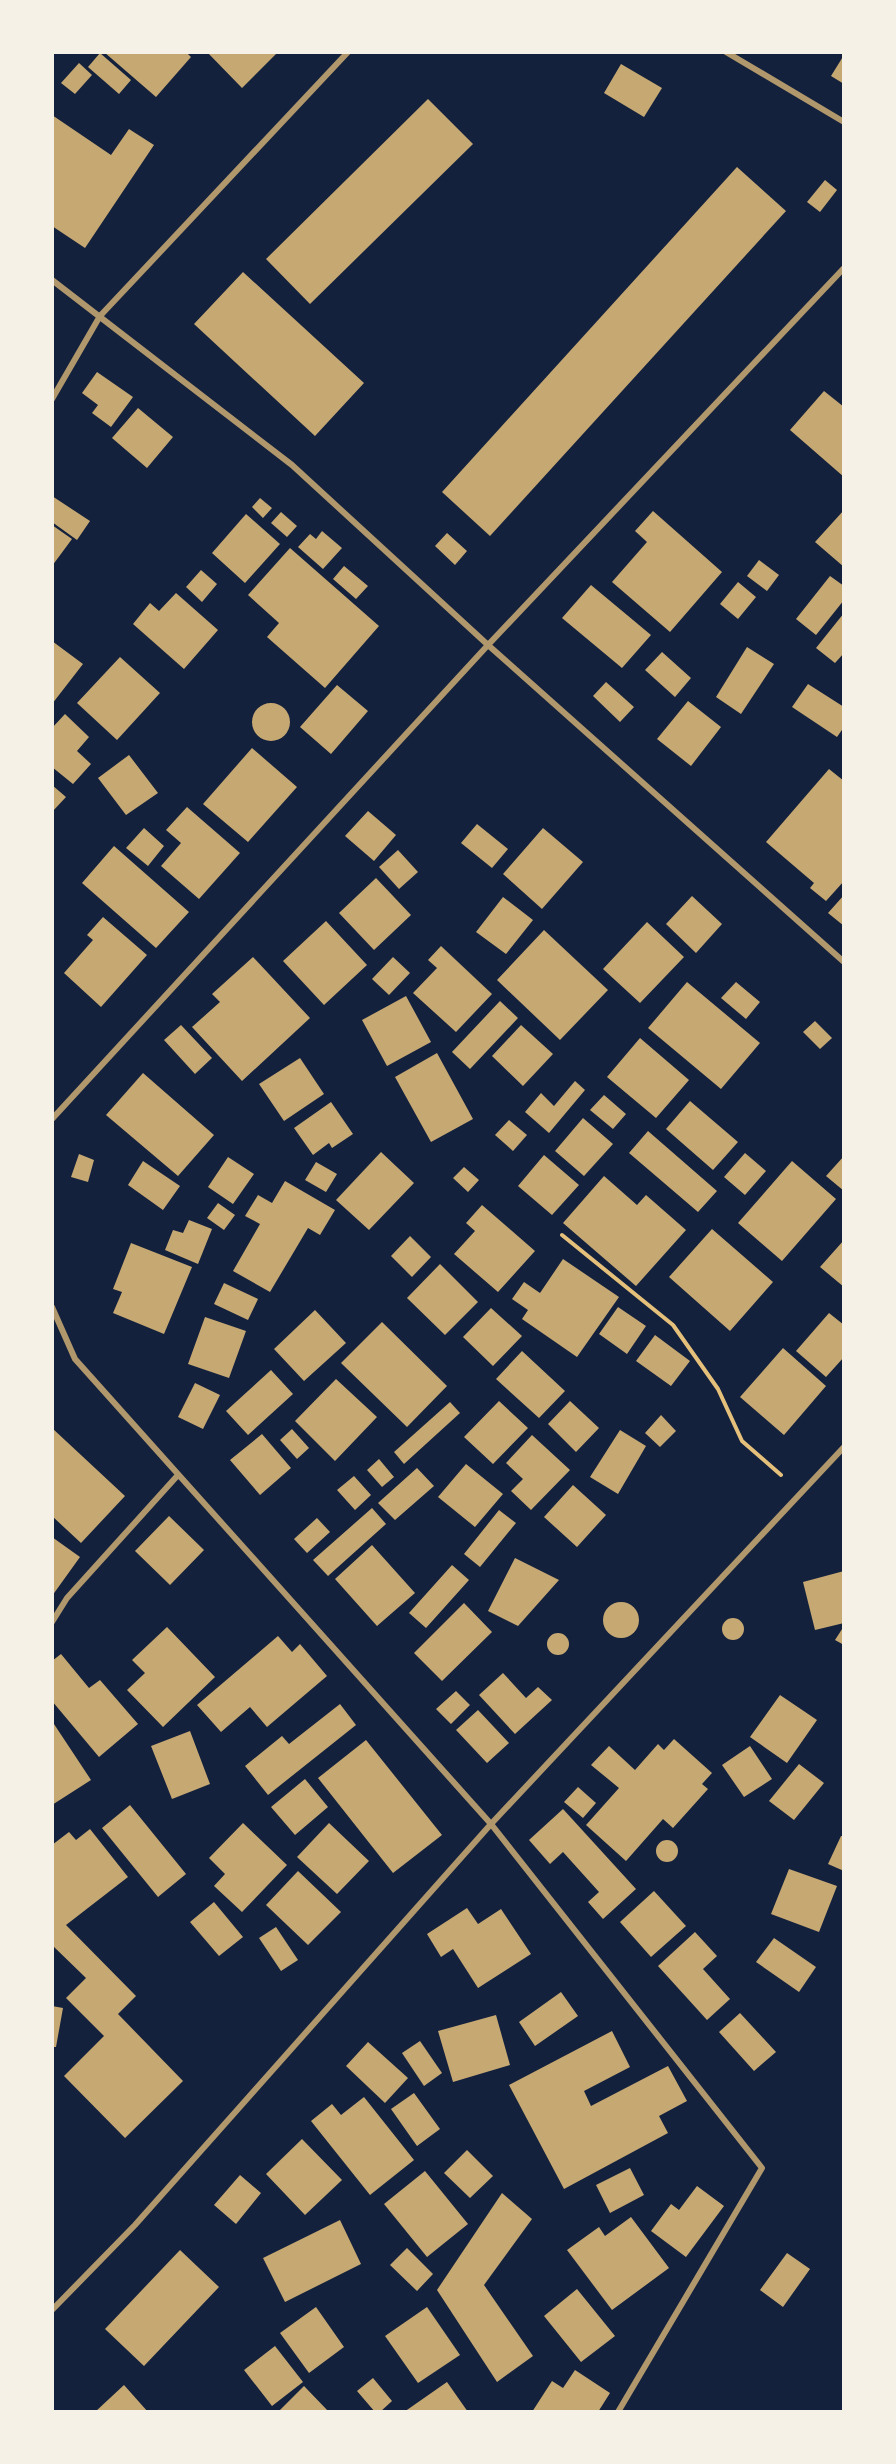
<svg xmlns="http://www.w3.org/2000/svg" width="896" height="2464" font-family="'Open Sans',sans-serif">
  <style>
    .building { fill: #c6a872 }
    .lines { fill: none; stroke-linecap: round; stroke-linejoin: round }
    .path { stroke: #e5c07b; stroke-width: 4 }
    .minor { stroke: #b1986c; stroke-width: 6 }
  </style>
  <rect width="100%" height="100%" fill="#14213d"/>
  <path class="building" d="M104,52H186L191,57L156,97Z
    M207,52H278L242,88Z
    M100,53L131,80L119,94L88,67Z
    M844,55V84L831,76Z
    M79,63L92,75L75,94L61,83Z
    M621,64L662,88L644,117L604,93Z
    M428,99L473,144L310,304L266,259Z
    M52,115L111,155L129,129L154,145L85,248L52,226Z
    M737,167L786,211L490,536L442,492Z
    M825,180L837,190L820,212L807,202Z
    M243,272L364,383L315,436L194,324Z
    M97,372L133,397L111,427L92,413L98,405L82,393Z
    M824,391L844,407V477L790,430Z
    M138,408L173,437L147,468L112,438Z
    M52,496L90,521L77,540L52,522Z
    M260,498L272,508L263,518L252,507Z
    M844,510V567L815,542Z
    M653,511L722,572L670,632L612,582L647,542L635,531Z
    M281,512L297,526L287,537L271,523Z
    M246,514L280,544L245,583L212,553Z
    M52,525L72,539L52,566Z
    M322,531L342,548L323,569L298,547L310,534L316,539Z
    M447,533L467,551L455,565L435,546Z
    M290,548L379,626L325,688L267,637L279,623L248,595Z
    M759,560L779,575L767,591L747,576Z
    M344,566L368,586L356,599L333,579Z
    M201,570L217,584L202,602L186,587Z
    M830,576L844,586V600L816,635L796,619Z
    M738,582L756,597L738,619L720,604Z
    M591,585L651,635L622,668L562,618Z
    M176,593L218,630L184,669L133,624L150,603L159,611Z
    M844,613V653L835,663L816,648Z
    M52,641L83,664L52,704Z
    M747,647L774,664L741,714L716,697Z
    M662,652L691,678L675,697L645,670Z
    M120,657L160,693L117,740L77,703Z
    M606,682L634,707L620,722L593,696Z
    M808,684L844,707V727L837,737L792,707Z
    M337,685L368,711L331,754L300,727Z
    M688,701L721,727L691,766L657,739Z
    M252 722a19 19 0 1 1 38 0a19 19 0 1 1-38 0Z
    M65,714L89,737L77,751L91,764L73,784L52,767V728Z
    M252,748L297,787L248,842L203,804Z
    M129,755L158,793L126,815L98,778Z
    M829,769L844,781V881L826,901L810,888L814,883L766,842Z
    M52,785L66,797L52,812Z
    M187,807L240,853L199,899L161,866L181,843L166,830Z
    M368,811L396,835L374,861L345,836Z
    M477,824L508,849L492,868L461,843Z
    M144,828L164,846L148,866L126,848Z
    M543,828L583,862L542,909L503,874Z
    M114,846L189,912L156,948L82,883Z
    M398,850L418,872L399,889L379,867Z
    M376,878L411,915L374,950L339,913Z
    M844,895V926L828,913Z
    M692,896L722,924L696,953L666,924Z
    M503,897L533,920L506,954L476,932Z
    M103,917L147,955L101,1007L64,973L93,940L87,935Z
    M326,921L367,965L324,1005L283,961Z
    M647,922L684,957L640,1003L603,969Z
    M544,930L608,990L560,1040L497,980Z
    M441,946L492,994L456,1032L413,993L437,968L428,960Z
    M253,957L310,1018L242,1081L192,1027L220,1002L212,994Z
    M393,957L410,973L389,995L372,979Z
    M687,982L760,1043L721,1089L648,1028Z
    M736,982L760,1002L746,1019L721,998Z
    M406,996L431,1042L387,1066L362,1020Z
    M500,1001L518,1018L470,1069L452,1052Z
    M815,1021L832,1038L820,1049L803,1032Z
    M181,1025L212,1058L195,1074L164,1040Z
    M521,1025L553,1054L523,1086L492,1056Z
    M640,1038L689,1080L656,1118L607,1077Z
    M437,1053L473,1119L431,1142L395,1077Z
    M300,1058L324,1094L284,1121L259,1084Z
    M143,1073L214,1135L178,1176L106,1115Z
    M575,1081L585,1090L549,1133L525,1112L541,1093L554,1106Z
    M604,1095L626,1114L613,1129L590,1110Z
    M690,1101L738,1142L713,1170L666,1129Z
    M331,1102L353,1134L332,1148L329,1143L313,1155L294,1128Z
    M583,1118L613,1144L584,1176L555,1151Z
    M509,1120L527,1135L513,1151L495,1135Z
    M648,1131L717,1191L698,1212L629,1153Z
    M381,1152L414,1183L369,1230L336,1200Z
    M745,1153L766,1171L745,1195L724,1177Z
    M79,1154L94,1160L88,1182L71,1177Z
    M544,1155L579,1185L552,1215L518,1186Z
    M844,1156V1191L826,1176Z
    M228,1157L254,1174L233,1204L208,1187Z
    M143,1161L180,1186L163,1210L128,1185Z
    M792,1161L836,1199L782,1261L738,1223Z
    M316,1162L337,1174L326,1192L305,1180Z
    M464,1167L479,1180L468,1192L453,1178Z
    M604,1176L637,1205L646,1195L686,1230L636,1286L563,1223Z
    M285,1181L335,1210L320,1235L308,1228L270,1292L233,1271L260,1224L245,1216L258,1195L272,1203Z
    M218,1203L235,1215L224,1230L207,1218Z
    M482,1205L535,1251L498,1292L454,1254L475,1231L466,1223Z
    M189,1220L212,1229L198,1264L165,1250L173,1230L183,1233Z
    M712,1229L773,1282L730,1331L669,1277Z
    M410,1236L431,1257L412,1277L391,1256Z
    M844,1240V1287L820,1267Z
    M131,1243L192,1267L164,1334L113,1313L122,1292L113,1289Z
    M563,1259L619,1297L577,1357L522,1319L528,1310L512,1299L524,1282L540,1293Z
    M440,1264L478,1302L445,1335L407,1298Z
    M224,1283L258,1299L248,1320L214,1304Z
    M618,1307L646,1326L627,1354L599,1334Z
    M491,1308L522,1336L493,1366L463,1337Z
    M315,1310L346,1343L304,1381L274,1349Z
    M829,1313L844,1325V1357L826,1377L796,1351Z
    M205,1317L246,1331L229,1378L188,1364Z
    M382,1322L447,1386L407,1427L341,1363Z
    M655,1335L690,1361L671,1386L636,1361Z
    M783,1348L826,1386L784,1435L740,1397Z
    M522,1351L565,1391L539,1418L496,1379Z
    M271,1370L293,1394L248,1435L226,1411Z
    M336,1379L377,1417L335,1461L295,1421Z
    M195,1383L220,1395L203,1429L178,1417Z
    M499,1401L528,1428L493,1464L464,1437Z
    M570,1401L599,1428L576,1452L548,1424Z
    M450,1402L460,1413L404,1464L394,1452Z
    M661,1415L676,1431L660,1447L645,1433Z
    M52,1428L125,1496L81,1543L52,1516Z
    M292,1429L309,1448L297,1459L280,1440Z
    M620,1430L646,1446L618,1494L590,1477Z
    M262,1434L291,1468L260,1495L230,1460Z
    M532,1435L570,1470L531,1510L511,1491L523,1479L506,1463Z
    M379,1459L394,1477L382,1487L367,1470Z
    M466,1464L503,1494L475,1527L438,1497Z
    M417,1468L434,1486L395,1520L378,1503Z
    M354,1476L371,1495L355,1510L337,1490Z
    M573,1485L606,1515L577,1547L544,1517Z
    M372,1508L386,1524L328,1576L313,1560Z
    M499,1510L516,1523L480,1567L464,1554Z
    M169,1516L204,1550L170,1585L135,1551Z
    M317,1518L330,1532L307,1553L294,1539Z
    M52,1537L80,1557L52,1596Z
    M372,1545L415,1593L377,1626L335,1579Z
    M515,1558L559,1580L518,1626L488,1611Z
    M452,1565L469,1580L426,1628L409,1613Z
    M844,1571V1623L815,1630L803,1582Z
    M603 1620a18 18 0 1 1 36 0a18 18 0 1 1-36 0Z
    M464,1603L492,1632L442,1681L414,1653Z
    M722 1629a11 11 0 1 1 22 0a11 11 0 1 1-22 0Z
    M844,1626V1645L835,1640Z
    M167,1627L215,1677L163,1727L127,1690L145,1673L132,1660Z
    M547 1644a11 11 0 1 1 22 0a11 11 0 1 1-22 0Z
    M278,1636L292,1652L300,1644L327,1676L267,1727L250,1707L221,1732L197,1705Z
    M61,1654L89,1688L100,1680L138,1724L99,1757L52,1701V1661Z
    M503,1673L526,1698L538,1687L552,1700L515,1734L479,1695Z
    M456,1691L470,1705L451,1724L436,1709Z
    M780,1695L817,1720L787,1763L750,1737Z
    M340,1704L356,1725L268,1795L245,1766L282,1736L289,1744Z
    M478,1710L509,1743L487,1763L456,1730Z
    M52,1721L91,1780L52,1805Z
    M190,1731L210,1784L172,1799L151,1746Z
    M674,1739L712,1773L702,1784L708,1789L673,1828L663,1819L626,1861L586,1825L619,1788L591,1765L609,1746L635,1770L658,1744L664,1750Z
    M366,1740L442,1835L393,1873L318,1778Z
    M750,1746L772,1779L744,1797L722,1765Z
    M799,1764L824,1783L794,1820L769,1801Z
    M305,1779L328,1807L295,1835L271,1807Z
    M578,1787L596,1803L583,1818L564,1802Z
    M130,1805L186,1874L158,1897L102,1828Z
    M563,1809L636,1889L603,1919L588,1902L599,1892L563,1852L550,1864L529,1840Z
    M243,1823L287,1865L242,1912L214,1886L225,1874L209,1858Z
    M329,1823L369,1861L337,1894L297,1857Z
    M90,1829L128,1877L66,1925L136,1996L118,2014L183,2081L125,2138L64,2076L104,2036L66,1998L86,1978L52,1945V1845L69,1832L76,1840Z
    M841,1836H844V1871L828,1864Z
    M656 1851a11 11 0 1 1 22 0a11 11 0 1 1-22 0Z
    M789,1869L837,1886L819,1932L771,1914Z
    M298,1871L341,1912L308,1945L266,1905Z
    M654,1891L686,1926L651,1957L620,1922Z
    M214,1902L243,1937L219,1956L190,1922Z
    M467,1908L478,1924L501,1909L531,1954L478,1988L453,1949L441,1957L427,1934Z
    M276,1927L298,1960L281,1971L259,1938Z
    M695,1932L717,1956L703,1969L730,1999L707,2020L658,1966Z
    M774,1938L816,1967L799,1992L756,1962Z
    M561,1992L578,2016L535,2046L519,2022Z
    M52,2006L63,2008L56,2047H52Z
    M740,2013L776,2052L754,2071L719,2032Z
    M496,2015L510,2065L453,2082L438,2031Z
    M612,2031L630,2067L584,2091L591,2106L668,2066L687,2101L659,2116L668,2133L564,2189L509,2085Z
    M420,2041L442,2073L424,2086L402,2053Z
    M368,2042L408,2078L385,2103L346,2066Z
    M414,2093L440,2129L417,2146L391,2109Z
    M364,2097L414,2160L370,2195L311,2121L332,2104L341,2115Z
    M302,2139L342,2180L305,2215L266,2174Z
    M467,2150L493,2176L470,2198L444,2173Z
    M630,2168L644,2195L610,2213L596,2185Z
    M425,2171L468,2224L427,2257L384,2204Z
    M240,2175L261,2193L236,2224L214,2205Z
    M697,2186L724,2206L686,2257L651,2231L671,2204L679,2210Z
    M502,2193L532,2219L484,2285L533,2356L497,2382L437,2290Z
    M631,2217L669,2268L612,2310L567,2250L599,2227L605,2236Z
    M340,2220L361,2264L285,2302L263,2258Z
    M407,2248L433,2274L417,2291L390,2265Z
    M180,2250L219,2287L144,2366L105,2329Z
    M787,2253L810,2269L783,2307L760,2290Z
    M577,2289L615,2336L581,2362L544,2316Z
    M316,2307L344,2347L309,2373L280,2333Z
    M427,2307L460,2355L418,2383L385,2336Z
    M275,2346L303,2382L272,2406L244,2370Z
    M575,2370L610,2393L598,2412H532L552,2381L563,2388Z
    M373,2378L392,2401L380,2412H375L357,2391Z
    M447,2382L468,2412H404Z
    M124,2385L148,2412H95Z
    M304,2386L329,2412H278Z"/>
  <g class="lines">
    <path class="path" d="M562,1235L673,1325L718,1389L742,1441L781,1475"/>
    <path class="minor" d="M726,52L844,122
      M52,280L292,465L488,645L844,962
      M52,399L100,316L348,52
      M52,1119L488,645L844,268
      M52,1307L75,1359L491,1824L762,2168L618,2412
      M52,1622L67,1598L178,1475
      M52,2310L135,2225L491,1824L844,1447"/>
  </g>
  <rect width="896" height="2464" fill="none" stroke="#f6f1e7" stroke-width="108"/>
</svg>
